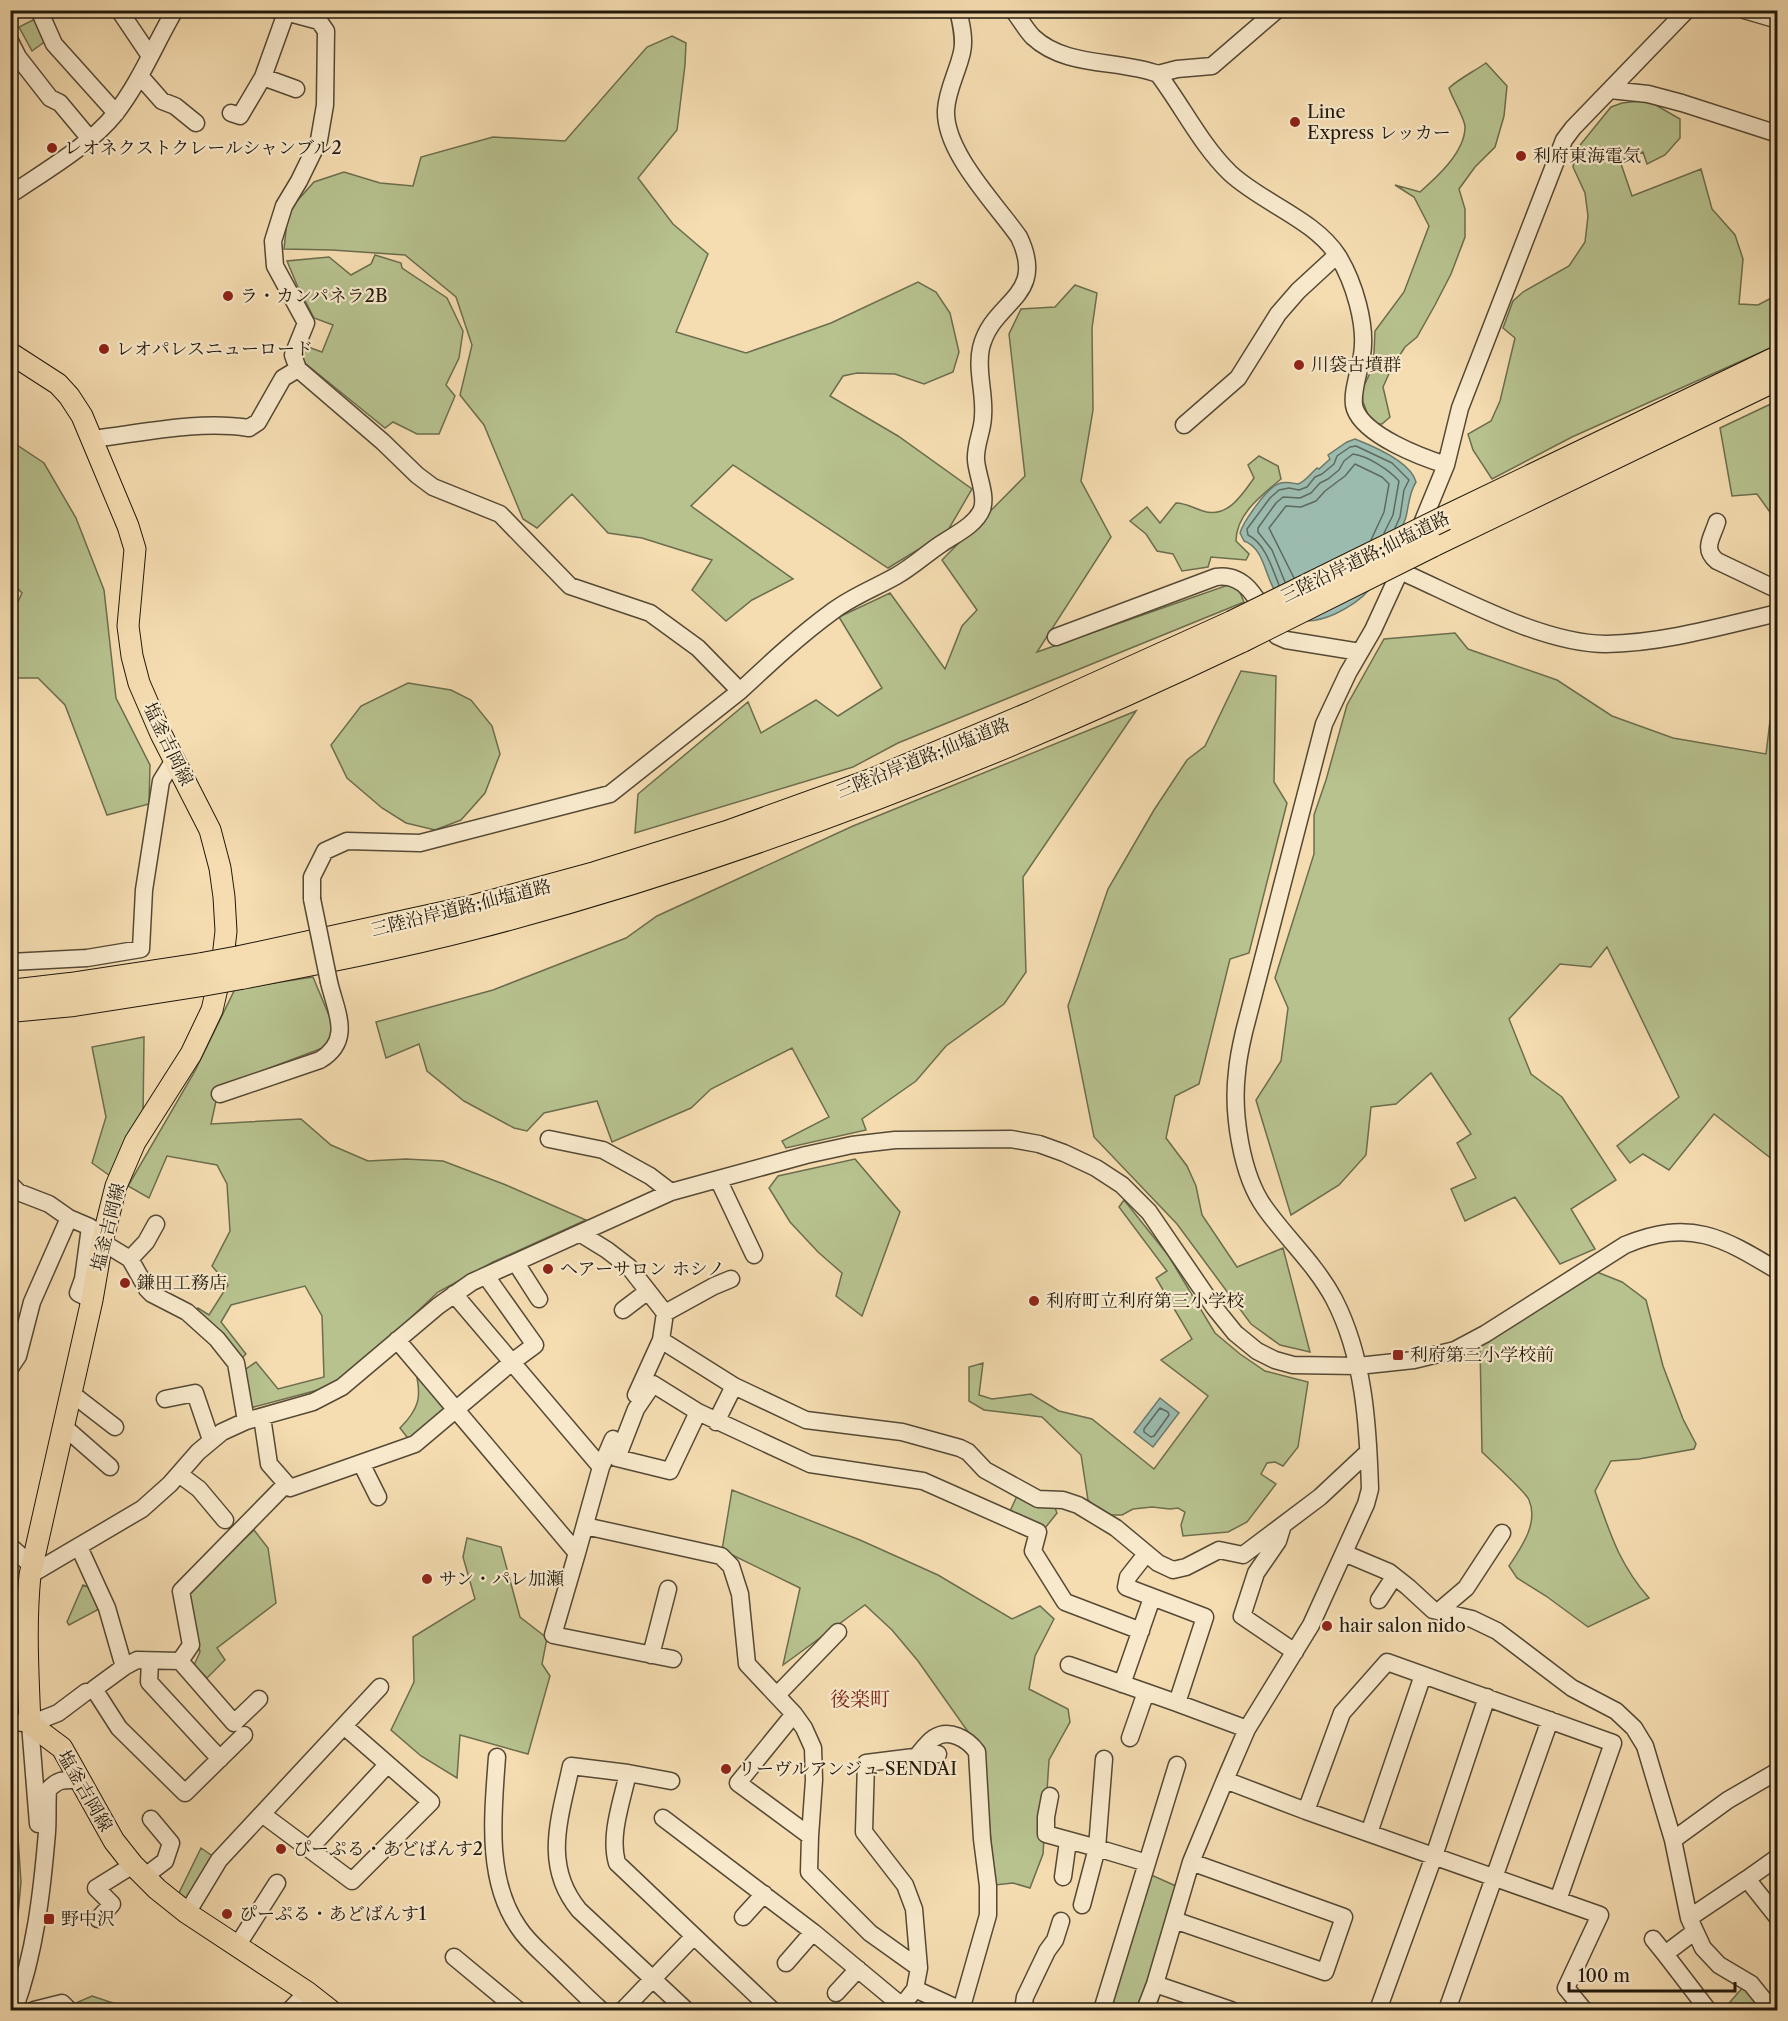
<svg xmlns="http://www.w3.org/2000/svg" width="1788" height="2021" font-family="'Libre Caslon Text','Noto Serif JP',serif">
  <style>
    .green { fill: #b7c28f; stroke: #6c6d4e; stroke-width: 1.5 }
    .water { fill: #9cbbaf; stroke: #6a7a6e; stroke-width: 1.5 }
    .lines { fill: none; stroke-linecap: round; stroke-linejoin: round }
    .shore { stroke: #5e6a5e; stroke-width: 1.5 }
    .minor-casing { stroke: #554935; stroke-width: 19 }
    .major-casing { stroke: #20180c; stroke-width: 23 }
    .highway-casing { stroke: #20180c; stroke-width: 26 }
    .minor { stroke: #f8e9cc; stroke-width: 16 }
    .major { stroke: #f5ddb1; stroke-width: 21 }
    .highway { stroke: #f5ddb1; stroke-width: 24 }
    .minor-bridge-casing { stroke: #554935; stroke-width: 19; stroke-linecap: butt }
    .highway-bridge-casing { stroke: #20180c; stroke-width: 26; stroke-linecap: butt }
    .minor-bridge { stroke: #f8e9cc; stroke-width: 16 }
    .highway-bridge { stroke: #f5ddb1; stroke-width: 24 }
    .poi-dot { fill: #8f2418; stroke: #f8e9cc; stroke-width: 2 }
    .labels { text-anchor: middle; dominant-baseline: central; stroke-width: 4.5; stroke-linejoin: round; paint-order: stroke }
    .poi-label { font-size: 18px; fill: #20180c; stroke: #f8e9cc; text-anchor: start }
    .street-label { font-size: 18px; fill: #20180c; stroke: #f8e9cc }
    .neighbourhood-label { font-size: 20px; fill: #7a1f14; stroke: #f8e9cc }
  </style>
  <rect width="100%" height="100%" fill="#f5ddb1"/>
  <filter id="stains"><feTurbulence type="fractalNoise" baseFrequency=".00333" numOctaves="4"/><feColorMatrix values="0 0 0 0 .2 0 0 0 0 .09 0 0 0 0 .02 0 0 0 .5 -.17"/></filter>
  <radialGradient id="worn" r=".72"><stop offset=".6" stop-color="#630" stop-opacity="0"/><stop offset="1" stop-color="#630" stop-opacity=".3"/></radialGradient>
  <path class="green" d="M35,19L47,40L32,51L19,27Z
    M672,36L686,43L685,65L677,130L638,178L673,224L708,254L676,332L746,353L831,323L918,282L936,292L950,313L959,352L953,372L924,384L895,374L857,373L843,376L830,396L898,436L972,489L947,532L888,568L733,465L691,506L793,579L752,600L726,621L692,590L712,560L642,538L608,533L572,494L537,528L523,519L484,425L460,395L472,345L456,297L405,255L332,250L284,249L288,211L314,182L344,172L380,183L413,186L421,157L493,137L565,141L647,47Z
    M1486,63L1507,86L1504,116L1495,147L1475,167L1459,189L1465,209V237L1451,274L1435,305L1417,337L1405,347L1392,367L1383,387L1390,417L1382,424H1377L1368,415L1363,402L1362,390L1370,373L1374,353L1375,331L1404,292L1429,226L1414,197L1395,185L1420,192C1437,177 1465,152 1465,127C1465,119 1452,98 1449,88C1460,78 1473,72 1486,63Z
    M1640,101L1654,104L1680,119V138L1665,155L1647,164L1643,152L1620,161L1632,196L1701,169L1712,209L1735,235L1743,259L1739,304L1758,305L1777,295V345L1572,437L1492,479L1473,450L1468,434L1491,421L1500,401L1515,338L1503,328L1513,301L1523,292L1569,266L1585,242L1588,216L1585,193L1573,167L1576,150L1611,107L1622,103Z
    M375,255L401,263L402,268L447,298L463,331L459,358L446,385L455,396L439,434H417L393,422L385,428L306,364L302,359L308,347L322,352L333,325L314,318L297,285L287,261L329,257L351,275L371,264Z
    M1075,285L1097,293L1092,328L1093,410L1081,481L1111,537L1037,652L1228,585L1239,590L1244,602L898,743L853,767L635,833L638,794L748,702L761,733L816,700L838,716L882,688L839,617L890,593L945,669L962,626L977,610L942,560L1025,476L1009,334L1021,309L1055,307Z
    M1777,401V522L1757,494L1732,496L1720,428Z
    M11,441L44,463L76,518L104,590L116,698L150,765L149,804L107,815L65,705L38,678H11V617L22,593L11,582Z
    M1259,456L1278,466L1281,479C1262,495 1236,514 1236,541L1249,554L1246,560L1211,557L1208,567L1182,571L1173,554L1157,551L1146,534L1130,521L1147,507L1160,523L1176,503C1186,503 1193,508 1203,511C1227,519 1242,495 1254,478L1248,465Z
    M1455,633L1468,649L1557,680L1612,716L1673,738L1766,754L1770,721L1777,711V1163L1714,1114L1669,1170L1643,1154L1630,1163L1617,1146L1679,1097L1607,947L1591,967L1560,964L1509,1019L1531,1074L1562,1097L1616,1180L1571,1209L1595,1249L1560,1264L1515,1197L1465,1221L1451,1189L1476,1178L1457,1143L1471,1134L1431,1073L1396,1104L1371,1107L1366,1155L1339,1185L1291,1215L1256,1100L1281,1061L1288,1008L1275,978L1314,854V815L1326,780L1347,705L1384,639Z
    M1241,671L1276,676L1274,782L1287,803L1249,953L1230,959L1199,1084L1175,1096L1166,1138L1187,1166L1196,1186L1202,1215L1237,1267L1283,1248L1310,1352L1280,1345L1251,1324L1177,1224L1094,1137L1068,1006L1108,889L1154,810L1187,760L1205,746Z
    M408,683L451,690L471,700L492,726L500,754L485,793L461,820L435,830L406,823L382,808L347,778L331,745L361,706Z
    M1136,711L1023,877L1026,972L1004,1004L946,1046L916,1081L862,1119L866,1130L786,1148L782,1141L829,1117L792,1048L711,1089L691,1108L612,1142L597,1101L544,1113L527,1131L514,1128L464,1101L427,1071L419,1044L386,1058L376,1022L493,990L626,938L657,916L853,826Z
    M313,977L333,1025L328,1046L219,1087L211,1124L301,1119L331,1145L368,1161L406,1159L443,1161L506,1185L586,1220L493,1262L438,1292L382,1345L333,1386L250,1408L243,1371L256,1362L278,1389L324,1377L322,1316L305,1286L231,1305L221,1322L246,1354L239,1361L194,1312L198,1308L209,1315L228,1285L212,1266L230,1231L227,1184L217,1165L167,1156L149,1198L128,1186L195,1071L235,989Z
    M144,1037L143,1118L113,1178L92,1163L106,1117L92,1047Z
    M855,1159L900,1212L862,1316L836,1296L842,1273L818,1252L790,1222L769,1188L778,1176Z
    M1124,1200L1168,1255L1215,1333L1240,1354L1265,1371L1308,1382L1298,1447L1283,1466L1275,1462L1267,1463L1261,1474L1276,1484L1247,1522L1228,1532L1183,1536L1181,1525L1185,1512L1178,1508L1170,1509L1152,1507L1133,1509L1122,1515H1105L1088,1500L1081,1455L1042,1417L984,1410L969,1401V1367L983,1363L979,1395L992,1399L1031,1394L1059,1411L1092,1419L1154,1469L1208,1396L1161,1360L1192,1339L1156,1278L1167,1271L1119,1207Z
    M1592,1270L1622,1282L1646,1300L1663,1366L1683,1419L1696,1444L1694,1449L1639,1459L1611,1461L1595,1491C1610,1533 1619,1564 1649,1598L1588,1627L1546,1596L1517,1578L1509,1566C1521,1548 1539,1523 1529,1500C1526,1492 1490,1460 1482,1452L1480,1345Z
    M415,1369L448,1409L410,1441L400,1428C420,1408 422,1396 415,1369Z
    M732,1490L860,1540L938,1575L1012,1619L1040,1606L1054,1619L1035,1656L1029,1689L1068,1709L1070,1722L1049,1760L1043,1854L1030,1888L1013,1883L995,1885L983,1753L918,1661L892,1630L865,1605L783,1665L800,1588L722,1550Z
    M1017,1496L1034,1506L1055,1508L1057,1513L1045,1528L1017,1517L1010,1511Z
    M254,1530L268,1548L276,1603L217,1648L225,1660L207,1678L194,1665L200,1652L187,1593Z
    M467,1538L501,1547L520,1617L547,1638L542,1664L550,1676L528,1754L460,1735L457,1778L421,1756L391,1730L414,1682L413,1637L475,1599L463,1557Z
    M83,1585L93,1589L101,1608L69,1625L67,1622Z
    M11,1774L14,1777L21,1882L14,1957L11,1960Z
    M201,1848L214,1857L192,1898L185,1900L178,1895Z
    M1149,1874L1176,1886L1148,1983L1138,2010H1108Z
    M1745,1985L1766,2010H1723Z
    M92,1996L113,2003L104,2010H74L69,2006Z"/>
  <path class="water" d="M1355,439C1373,446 1411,462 1416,482C1409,493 1409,504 1406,517C1403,527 1397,537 1392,546C1375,582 1373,596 1335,614C1328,617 1316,621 1308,621C1301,620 1282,600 1277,594C1265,579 1265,548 1244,541L1240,533C1243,522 1267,488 1278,484C1285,481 1291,483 1298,484C1306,481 1310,474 1317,468L1319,469L1330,459L1328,455L1347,442Z
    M1160,1398L1179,1413L1153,1447L1134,1432Z"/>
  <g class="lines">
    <path class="shore" d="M1294,578L1269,528L1286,506L1301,507L1316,501L1325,491L1345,476L1355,464L1382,477L1389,484L1384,512L1371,540
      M1285,582L1272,550L1258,532V528L1276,503L1283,497L1300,498L1311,493L1320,483L1328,479L1339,470L1344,461L1353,454C1368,456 1389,470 1399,481L1393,515L1384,533
      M1279,585C1272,568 1265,543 1248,535L1247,529L1270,498L1279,490L1289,488L1299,490L1307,487L1315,477L1322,474L1334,464L1337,456L1350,447L1356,446L1392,463L1409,480L1404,490L1400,517L1395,528
      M1160,1408L1168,1412L1169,1415L1154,1436L1151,1437L1144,1432V1429Z"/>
    <g class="minor-casing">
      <path id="minor" d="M39,10L54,44L116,113
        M119,10L150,56
        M278,10L319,21L326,31L325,105L319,140L299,181L284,206L273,241L275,266L306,323L293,355L298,369L383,442L417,475L433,487L500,514L570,586L650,613L698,648L740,691L610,794L420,843L347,841L325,851L312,877V899
        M1013,10C1020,19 1026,30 1033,37C1066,68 1118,59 1158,74C1183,107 1201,145 1230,173C1262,203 1314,219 1338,256C1354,282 1367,325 1362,355C1360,370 1350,396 1355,409C1365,436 1421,457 1446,465
        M1744,10L1778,20
        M286,13L263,77L296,89
        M10,41L18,57L50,98L60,103L90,139
        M1158,74L1177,69L1212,66L1277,10
        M140,76L162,101L175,106L196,123
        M1610,90L1648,94L1682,103L1778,134
        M231,113L240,116L263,77
        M10,195C45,171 89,146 115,114C140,82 155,44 175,10
        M1184,425L1238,378L1278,314L1298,291L1337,255
        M92,439C143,433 198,420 249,428L258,422L283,378L298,369
        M1717,522C1712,538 1702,549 1717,561L1778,590
        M1418,533L1446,465L1460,408L1564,140L1573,128L1687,10
        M1400,571C1459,597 1542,644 1606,644C1664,643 1722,626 1778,613
        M1056,637L1216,577C1251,572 1262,611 1277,636L1286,640L1360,652
        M740,691C770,663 800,635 833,611C853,596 875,588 896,576C912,567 926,554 941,544C954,535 976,525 982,509C987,495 977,475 976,460C975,444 983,431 983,416C985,393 976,370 981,348C992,300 1048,298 1019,237C996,204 944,152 946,110C947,90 958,71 962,52C965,39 961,23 958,10
        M10,962L87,958L141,949L144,890L161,781L174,760
        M220,1094L320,1060C353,1040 336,1012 329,982
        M549,1139L603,1150L650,1176L671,1192
        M718,1179L754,1255
        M10,1184L18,1192L49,1204L69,1218L32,1302L18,1356L10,1368
        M69,1218L90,1227L83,1279L78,1293L92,1300
        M581,1234L607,1250L629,1267L665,1313L714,1286L731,1279
        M102,1242L130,1259L147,1289L152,1294L187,1312L217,1339L236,1363L246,1421
        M130,1259L146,1242L156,1224
        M516,1263L539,1299
        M454,1294L601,1467
        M623,1310L648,1291
        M665,1313L661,1340L734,1386L806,1420L902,1432L960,1448L968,1452L985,1470L1038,1499L1063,1500L1078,1505L1116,1528L1158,1563L1173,1570L1186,1567L1219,1550L1243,1555L1320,1497L1367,1453
        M397,1340L577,1553L601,1467L613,1439
        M71,1393L115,1427
        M636,1395L661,1340
        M165,1399L195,1393L211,1440
        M698,1412L670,1471L617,1458L636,1409L653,1384L698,1412L810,1464L923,1481L1038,1532L1033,1551L1065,1602L1141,1631
        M262,1417L269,1464L290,1488L415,1444L512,1362L535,1345L486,1276
        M716,1422L734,1386
        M62,1425L110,1467
        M361,1463L378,1497
        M179,1474L199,1489L225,1520
        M1283,1525L1278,1541L1256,1573L1242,1616L1295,1652
        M585,1526L721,1556L731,1566L740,1594L747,1664L794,1714L804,1728L813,1748L814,1780L810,1836L738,1783L794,1714
        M10,1546L32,1566
        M79,1547L107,1608L124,1667
        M577,1553L553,1635L673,1659
        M1344,1553L1389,1572L1408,1587L1433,1610L1472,1619L1497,1631L1572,1688L1616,1711L1634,1728L1645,1746L1673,1840
        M1146,1554L1128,1577L1126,1587L1205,1617L1177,1703L1247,1729
        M30,1575L142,1509L170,1484L198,1452L222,1432L246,1421L313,1402L342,1387L438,1306L472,1282L671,1192L806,1155L852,1145L895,1140L1011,1139L1039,1144L1064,1153L1096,1168L1122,1185L1149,1212L1214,1307L1235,1333L1257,1351L1275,1360L1293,1365L1358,1366L1414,1360L1455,1350L1485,1334L1625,1245C1690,1218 1722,1237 1778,1271
        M1379,1600L1394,1577
        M1439,1611L1466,1588L1502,1533
        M651,1655L668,1589
        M150,1661L149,1682L220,1759
        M180,1661L191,1645L181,1591L286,1484
        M1069,1665L1177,1703
        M1122,1684L1152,1598
        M777,1695L838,1632
        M10,1721L30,1724L58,1713L86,1692
        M30,1724L38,1824
        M244,1735L185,1793L119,1728L94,1689L124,1667L137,1660L180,1661L234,1723L259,1699
        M1130,1738L1146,1692
        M917,1756C922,1750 928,1742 934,1738C949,1728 968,1739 977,1752L982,1839L988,1886V1915L961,2010
        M497,1757C493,1813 485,1880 519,1928C528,1942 542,1953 554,1965C570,1980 585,1996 601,2010
        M1104,1759L1097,1848L1147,1863
        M628,1773L671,1781
        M1225,1780L1306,1811L1600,1915L1566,1988L1584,2010
        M1050,1796L1046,1817V1834L1097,1848L1082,1905
        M1306,1811L1342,1713L1387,1662L1613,1743L1558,1900
        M262,1814L352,1881L431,1802L344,1726
        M663,1818L813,1932L902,2006L915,1989L919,1968L914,1909L905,1885L864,1832L866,1763L938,1754
        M1369,1833L1423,1675
        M810,1836L809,1872L870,1933L919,1968
        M310,1848L387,1765
        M1778,1857L1747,1879L1778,1918
        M144,1877L165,1861L171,1843L151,1819
        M1063,1877L1068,1841
        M187,1913L219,1860L380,1687
        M743,1917L764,1894
        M1689,1918L1747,1879
        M98,1919L112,1904L96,1888L133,1865
        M1174,1920L1325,1972L1344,1917L1191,1862
        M1653,1939L1665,1954L1694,1932
        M237,1946L277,1883
        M1665,1954L1708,2010
        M454,1957L518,2010
        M786,1963L813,1932
        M1155,1984L1231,2010
        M915,1989L961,2010
        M836,1993L858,1969
        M14,2010C35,1954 42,1892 47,1832C48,1818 47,1804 48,1790C59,1778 65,1780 80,1780
        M34,2010L62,2003L69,2010
        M290,2010L307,1992
        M623,2010L694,1936
        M686,2010L579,1910C542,1865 560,1818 571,1766L628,1773C622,1801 609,1835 617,1863L772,2010
        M1023,2010L1025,1997L1047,1951L1055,1940L1061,1921
        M1102,2010L1177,1765
        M1145,2010L1155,1984L1191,1862L1225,1780L1247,1729L1311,1625L1366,1504L1370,1489C1368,1424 1364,1357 1334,1299C1316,1265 1287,1239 1265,1208C1241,1175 1232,1112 1237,1072C1238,1059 1241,1045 1244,1032L1324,724L1348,673L1373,630L1407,556
        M1378,2010L1434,1856L1487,1697
        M1447,2010L1550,1720
        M1772,2010L1751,1984L1719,1965L1703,1948L1689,1918L1673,1840L1728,1800L1778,1771"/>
    </g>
    <g class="major-casing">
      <path id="major" d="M10,353L58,384L69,396L82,416L128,526L135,549L128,626L132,656L139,683L161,734L210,830L220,868L224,897L226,931L222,967L212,1010L191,1054L135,1142L116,1186L102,1242L92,1300L30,1575C25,1625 28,1674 30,1724L62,1748L114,1841L133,1865L157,1889L187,1913L307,1992L330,2010"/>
    </g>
    <g class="highway-casing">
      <path id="highway" d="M1445,518L1778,358
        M1432,545L1778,378
        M240,958L470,908L595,874L727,833L874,780L1033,713L1232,623
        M241,977C319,962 398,947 475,927C740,858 995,758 1242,640
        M10,992L70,985L202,965
        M10,1010L74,1004L202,984"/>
    </g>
    <use href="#minor" class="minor"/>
    <use href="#major" class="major"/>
    <use href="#highway" class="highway"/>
    <g class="minor-bridge-casing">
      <path id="minor-bridge" d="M312,899L329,982"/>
    </g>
    <g class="highway-bridge-casing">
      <path id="highway-bridge" d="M1232,623L1445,518
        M1242,640L1432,545
        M202,965L240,958
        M202,984L241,977"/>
    </g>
    <use href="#minor-bridge" class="minor-bridge"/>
    <use href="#highway-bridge" class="highway-bridge"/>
  </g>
  <g class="poi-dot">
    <circle cx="1295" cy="122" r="6"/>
    <circle cx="52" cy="148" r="6"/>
    <circle cx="1521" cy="156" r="6"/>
    <circle cx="228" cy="296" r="6"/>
    <circle cx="104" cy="349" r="6"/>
    <circle cx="1299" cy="365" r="6"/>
    <circle cx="548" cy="1269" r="6"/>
    <circle cx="125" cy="1283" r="6"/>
    <circle cx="1034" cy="1301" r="6"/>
    <rect x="1392" y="1349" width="12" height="12" rx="3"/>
    <circle cx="427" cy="1579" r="6"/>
    <circle cx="1327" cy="1626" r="6"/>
    <circle cx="726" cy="1769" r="6"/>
    <circle cx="281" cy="1849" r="6"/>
    <circle cx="227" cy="1914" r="6"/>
    <rect x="43" y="1913" width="12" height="12" rx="3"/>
  </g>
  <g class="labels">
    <g class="poi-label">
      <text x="1307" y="112">Line<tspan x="1307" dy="21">Express レッカー</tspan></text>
      <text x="64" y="148">レオネクストクレールシャンブル2</text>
      <text x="1533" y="156">利府東海電気</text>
      <text x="240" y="296">ラ・カンパネラ2B</text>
      <text x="116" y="349">レオパレスニューロード</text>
      <text x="1311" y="365">川袋古墳群</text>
      <text x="560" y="1269">ヘアーサロン ホシノ</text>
      <text x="137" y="1283">鎌田工務店</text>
      <text x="1046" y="1301">利府町立利府第三小学校</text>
      <text x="1410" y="1355">利府第三小学校前</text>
      <text x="439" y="1579">サン・パレ加瀬</text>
      <text x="1339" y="1626">hair salon nido</text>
      <text x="738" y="1769">リーヴルアンジュ SENDAI</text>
      <text x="293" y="1849">ぴーぷる・あどばんす2</text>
      <text x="239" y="1914">ぴーぷる・あどばんす1</text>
      <text x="61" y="1919">野中沢</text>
    </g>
    <g class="street-label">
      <text transform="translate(1365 557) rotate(-26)">三陸沿岸道路;仙塩道路</text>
      <text transform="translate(168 744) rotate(64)">塩釜吉岡線</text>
      <text transform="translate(923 758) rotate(-22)">三陸沿岸道路;仙塩道路</text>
      <text transform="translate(461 908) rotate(-14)">三陸沿岸道路;仙塩道路</text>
      <text transform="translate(108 1227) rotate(-76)">塩釜吉岡線</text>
      <text transform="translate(85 1791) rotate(60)">塩釜吉岡線</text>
    </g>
    <g class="neighbourhood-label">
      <text x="860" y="1699">後楽町</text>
    </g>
  </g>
  <rect width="1788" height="2021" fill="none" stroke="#f5ddb1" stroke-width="36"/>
  <rect x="12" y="12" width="1764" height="1997" fill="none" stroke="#20180c" stroke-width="3"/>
  <rect x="18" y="18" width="1752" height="1985" fill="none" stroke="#20180c" stroke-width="1.5"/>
  <path d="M1569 1982v9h166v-9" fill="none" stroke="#20180c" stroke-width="3"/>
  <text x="1578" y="1982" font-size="18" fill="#20180c" stroke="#f8e9cc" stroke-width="4.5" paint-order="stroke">100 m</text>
  <rect width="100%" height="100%" filter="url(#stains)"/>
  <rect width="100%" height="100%" fill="url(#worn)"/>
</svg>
